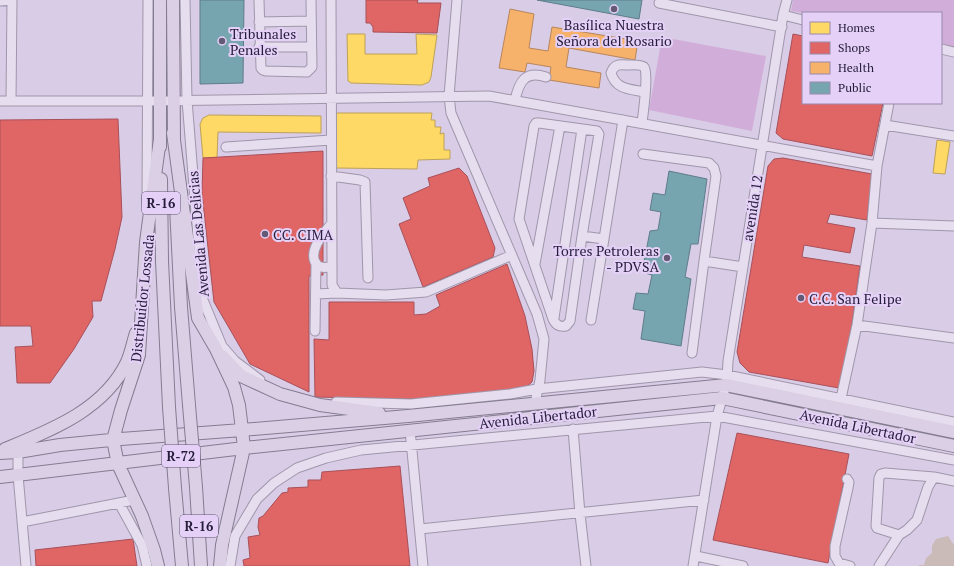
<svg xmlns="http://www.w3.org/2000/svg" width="954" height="566" font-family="'PT Serif',serif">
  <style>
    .green { fill: #d1aed9 }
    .water { fill: #cabbb8 }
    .homes { fill: #ffd966; stroke: #bea159 }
    .shops { fill: #e06666; stroke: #a85059 }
    .health { fill: #f6b26b; stroke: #b8855c }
    .public { fill: #76a5af; stroke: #5e7c8c }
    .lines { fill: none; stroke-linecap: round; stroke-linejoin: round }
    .minor-casing { stroke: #9f96ab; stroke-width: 11 }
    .major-casing { stroke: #847c90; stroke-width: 14 }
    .minor { stroke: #e6deee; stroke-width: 9 }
    .major { stroke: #dbcfe5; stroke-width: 12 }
    .major-bridge-casing { stroke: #847c90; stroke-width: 14; stroke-linecap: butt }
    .major-bridge { stroke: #dbcfe5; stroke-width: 12 }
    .poi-dot { fill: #655a76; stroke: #e5d1f7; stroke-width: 1.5 }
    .labels { text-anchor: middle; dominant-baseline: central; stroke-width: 4; stroke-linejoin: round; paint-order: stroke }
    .shield { fill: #e5d1f7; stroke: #5f5373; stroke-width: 1 }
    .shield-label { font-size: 13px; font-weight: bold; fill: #261d3a }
    .poi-label { font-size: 14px; fill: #261d3a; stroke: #e5d1f7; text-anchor: start }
    .street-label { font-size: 14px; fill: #261d3a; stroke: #e5d1f7 }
  </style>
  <rect width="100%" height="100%" fill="#d9cce6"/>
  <path class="green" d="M793,0H954V48L941,45V13H803L791,11Z
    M662,37L766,56L752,131L649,110Z"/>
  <path class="water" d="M948,536L954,545V566H919V565H924L926,558L932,553V546L936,539Z"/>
  <path class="homes" d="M347,34H365V54H417L416,34L437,35L431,77L429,82L422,85L351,83L348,81Z
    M335,113H432L431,120H435V127H441L440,134L444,133V150H450V159L418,160L417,169L336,168Z
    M209,115L321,116V133L218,132L217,158H203L200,124L203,118Z
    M937,140L950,142L945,174L933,173Z"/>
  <path class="shops" d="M366,0H418L417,3H441L437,33L373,32V27L370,23H366Z
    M793,34L803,36V103H883L872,156L783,139L776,133Z
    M118,119L122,217L115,249L101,301H92L93,317L74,349L50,383H17L15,347L33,346L31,326H0V120Z
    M323,151V275L309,276V392L250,364L214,302L202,193L203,158Z
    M783,158L872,174L867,220L830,214L827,223L855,228L850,253L804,245L802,257L860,266L851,330L839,388L749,372L740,363L737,352L768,166L774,159Z
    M459,168L467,176L495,248L493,257L423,287L399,224L411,219L403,198L430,186L428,178Z
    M507,264L525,316L532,349L534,371L532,382L523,390L479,396L408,399L315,397L314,339L329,340V302H414V315L426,314L440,306L436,295Z
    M737,433L849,454L828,563L713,540Z
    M400,466L410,566H244L243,560L250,558L248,537L260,535L258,527L259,518L263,516L282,493L288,492V488L308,487V480H321L322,472Z
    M133,539L137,566H36L35,550Z"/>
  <path class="health" d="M510,9L534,14L529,48L548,51L552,27L638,41L635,60L569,48L566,67L601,73L599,88L549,80L551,67L527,63L525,72L499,68Z"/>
  <path class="public" d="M200,0H244L243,83L200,84Z
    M537,0H642L639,19Z
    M669,171L707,179L698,244H691L685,277L691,279L681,346L641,339L645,311L633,309L636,293L648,294L652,275L642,272L650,231L658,230L661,212L650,210L653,193L665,195Z"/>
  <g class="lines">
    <g class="minor-casing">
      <path id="minor" d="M185,0L187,100L203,300L222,346L235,361L260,380
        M259,0L261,68L263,70L266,71L307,72L312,67L311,0
        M331,0L332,266V285L337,293
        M457,0L449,96L451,113L537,314L544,339L540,380L535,403
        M0,1L12,0
        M659,3L782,27
        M783,15L803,20
        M259,22L311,21
        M259,47H311
        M941,49L954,52
        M515,100C519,82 525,70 546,77
        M0,101H148L489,96L877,166
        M11,101L12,0
        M642,123C643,115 649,71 644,67C640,64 631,65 626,65C618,64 614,65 611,73C616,90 630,89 645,92
        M885,125L954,136
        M226,147L331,140
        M643,154L709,163L714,168L716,176L704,261L743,267
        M331,176L360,180L365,182L368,278
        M147,203L148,0
        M872,223L954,226
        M582,236L570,321L566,326C559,327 556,325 553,319L519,219L534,126L536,123H539L597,131L599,134L582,236L604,239
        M535,264L560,126
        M332,266C329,267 325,268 322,267C319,267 316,264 315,262C309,249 324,233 332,223
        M316,294L337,293L386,295L426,292L512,255
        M554,318L582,129
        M591,320L623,120
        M857,325L954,338
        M315,331L316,263
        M692,353L704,261
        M727,380L728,361L783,15L787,0
        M336,402L411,404L510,394L537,389L702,372L727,375L954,422
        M840,403L857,325L872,223L877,166L889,103
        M573,429L580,514L586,566
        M410,430L423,566
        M18,452V475L26,566
        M847,479L849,482L848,488L835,546V556L839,563L850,566
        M119,503L142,545L147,566
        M22,522L134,500
        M420,529L704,500
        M899,535L877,528L876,526L879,478L881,474L885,473L934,477
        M696,556L743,566
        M230,566L235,536L257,499L274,483L297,468L326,458L361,450L717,416L954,460
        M693,566L717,416L724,392
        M879,566L899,535L907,530L917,520L928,487L934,477L954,481"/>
    </g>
    <g class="major-casing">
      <path id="major" d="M160,0V147
        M173,0L174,141
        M173,133L198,318L216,349L234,387L239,405L242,430L244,448L222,545L220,566
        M161,179L162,261L169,407
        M176,207L181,307L189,405
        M222,356L241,376L280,394L320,405L379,413
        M5,449C51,430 104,410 127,362C131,353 133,342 136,333
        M0,453L18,452L60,445L121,439L242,430L408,416L726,385L954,432
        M0,477L244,448L722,398L954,446
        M196,487L201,566
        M175,488L182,566
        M158,566L154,550L142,516L118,464L113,440L121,410L139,355L146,242L160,139"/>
    </g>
    <use href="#minor" class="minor"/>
    <use href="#major" class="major"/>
    <g class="major-bridge-casing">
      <path id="major-bridge" d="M189,405L196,487
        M169,407L175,488"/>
    </g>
    <use href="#major-bridge" class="major-bridge"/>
  </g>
  <g class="poi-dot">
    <circle cx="614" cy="9" r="4"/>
    <circle cx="222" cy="41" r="4"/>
    <circle cx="265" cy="234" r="4"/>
    <circle cx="667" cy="258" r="4"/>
    <circle cx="801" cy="298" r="4"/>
  </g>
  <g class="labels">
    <g class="shield">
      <rect x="142" y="192" width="38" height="22" rx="3"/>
      <rect x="162" y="445" width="38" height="22" rx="3"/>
      <rect x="180" y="515" width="38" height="22" rx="3"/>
    </g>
    <g class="shield-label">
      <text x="161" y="203">R-16</text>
      <text x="181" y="456">R-72</text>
      <text x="199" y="526">R-16</text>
    </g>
    <g class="poi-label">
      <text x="614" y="24" text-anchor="middle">Basílica Nuestra<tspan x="614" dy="16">Señora del Rosario</tspan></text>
      <text x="230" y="33">Tribunales<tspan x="230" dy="16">Penales</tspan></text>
      <text x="273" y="234">CC. CIMA</text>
      <text x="659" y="250" text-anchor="end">Torres Petroleras<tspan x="659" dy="16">- PDVSA</tspan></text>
      <text x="809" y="298">C.C. San Felipe</text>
    </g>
    <g class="street-label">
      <text transform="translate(752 208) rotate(-81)">avenida 12</text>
      <text transform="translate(198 234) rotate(-95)">Avenida Las Delicias</text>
      <text transform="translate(142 298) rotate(-84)">Distribuidor Lossada</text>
      <text transform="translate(538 417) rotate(-6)">Avenida Libertador</text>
      <text transform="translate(858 426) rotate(12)">Avenida Libertador</text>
    </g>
  </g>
  <rect x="802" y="12" width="140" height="92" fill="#e5d1f7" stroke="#9989ab"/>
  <rect x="810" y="22" width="20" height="12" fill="#ffd966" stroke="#9989ab"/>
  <text x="838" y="32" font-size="12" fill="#261d3a">Homes</text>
  <rect x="810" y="42" width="20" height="12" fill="#e06666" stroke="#9989ab"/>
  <text x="838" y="52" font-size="12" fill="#261d3a">Shops</text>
  <rect x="810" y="62" width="20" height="12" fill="#f6b26b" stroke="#9989ab"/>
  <text x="838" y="72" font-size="12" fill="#261d3a">Health</text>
  <rect x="810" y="82" width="20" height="12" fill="#76a5af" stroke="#9989ab"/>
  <text x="838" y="92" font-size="12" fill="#261d3a">Public</text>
</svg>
